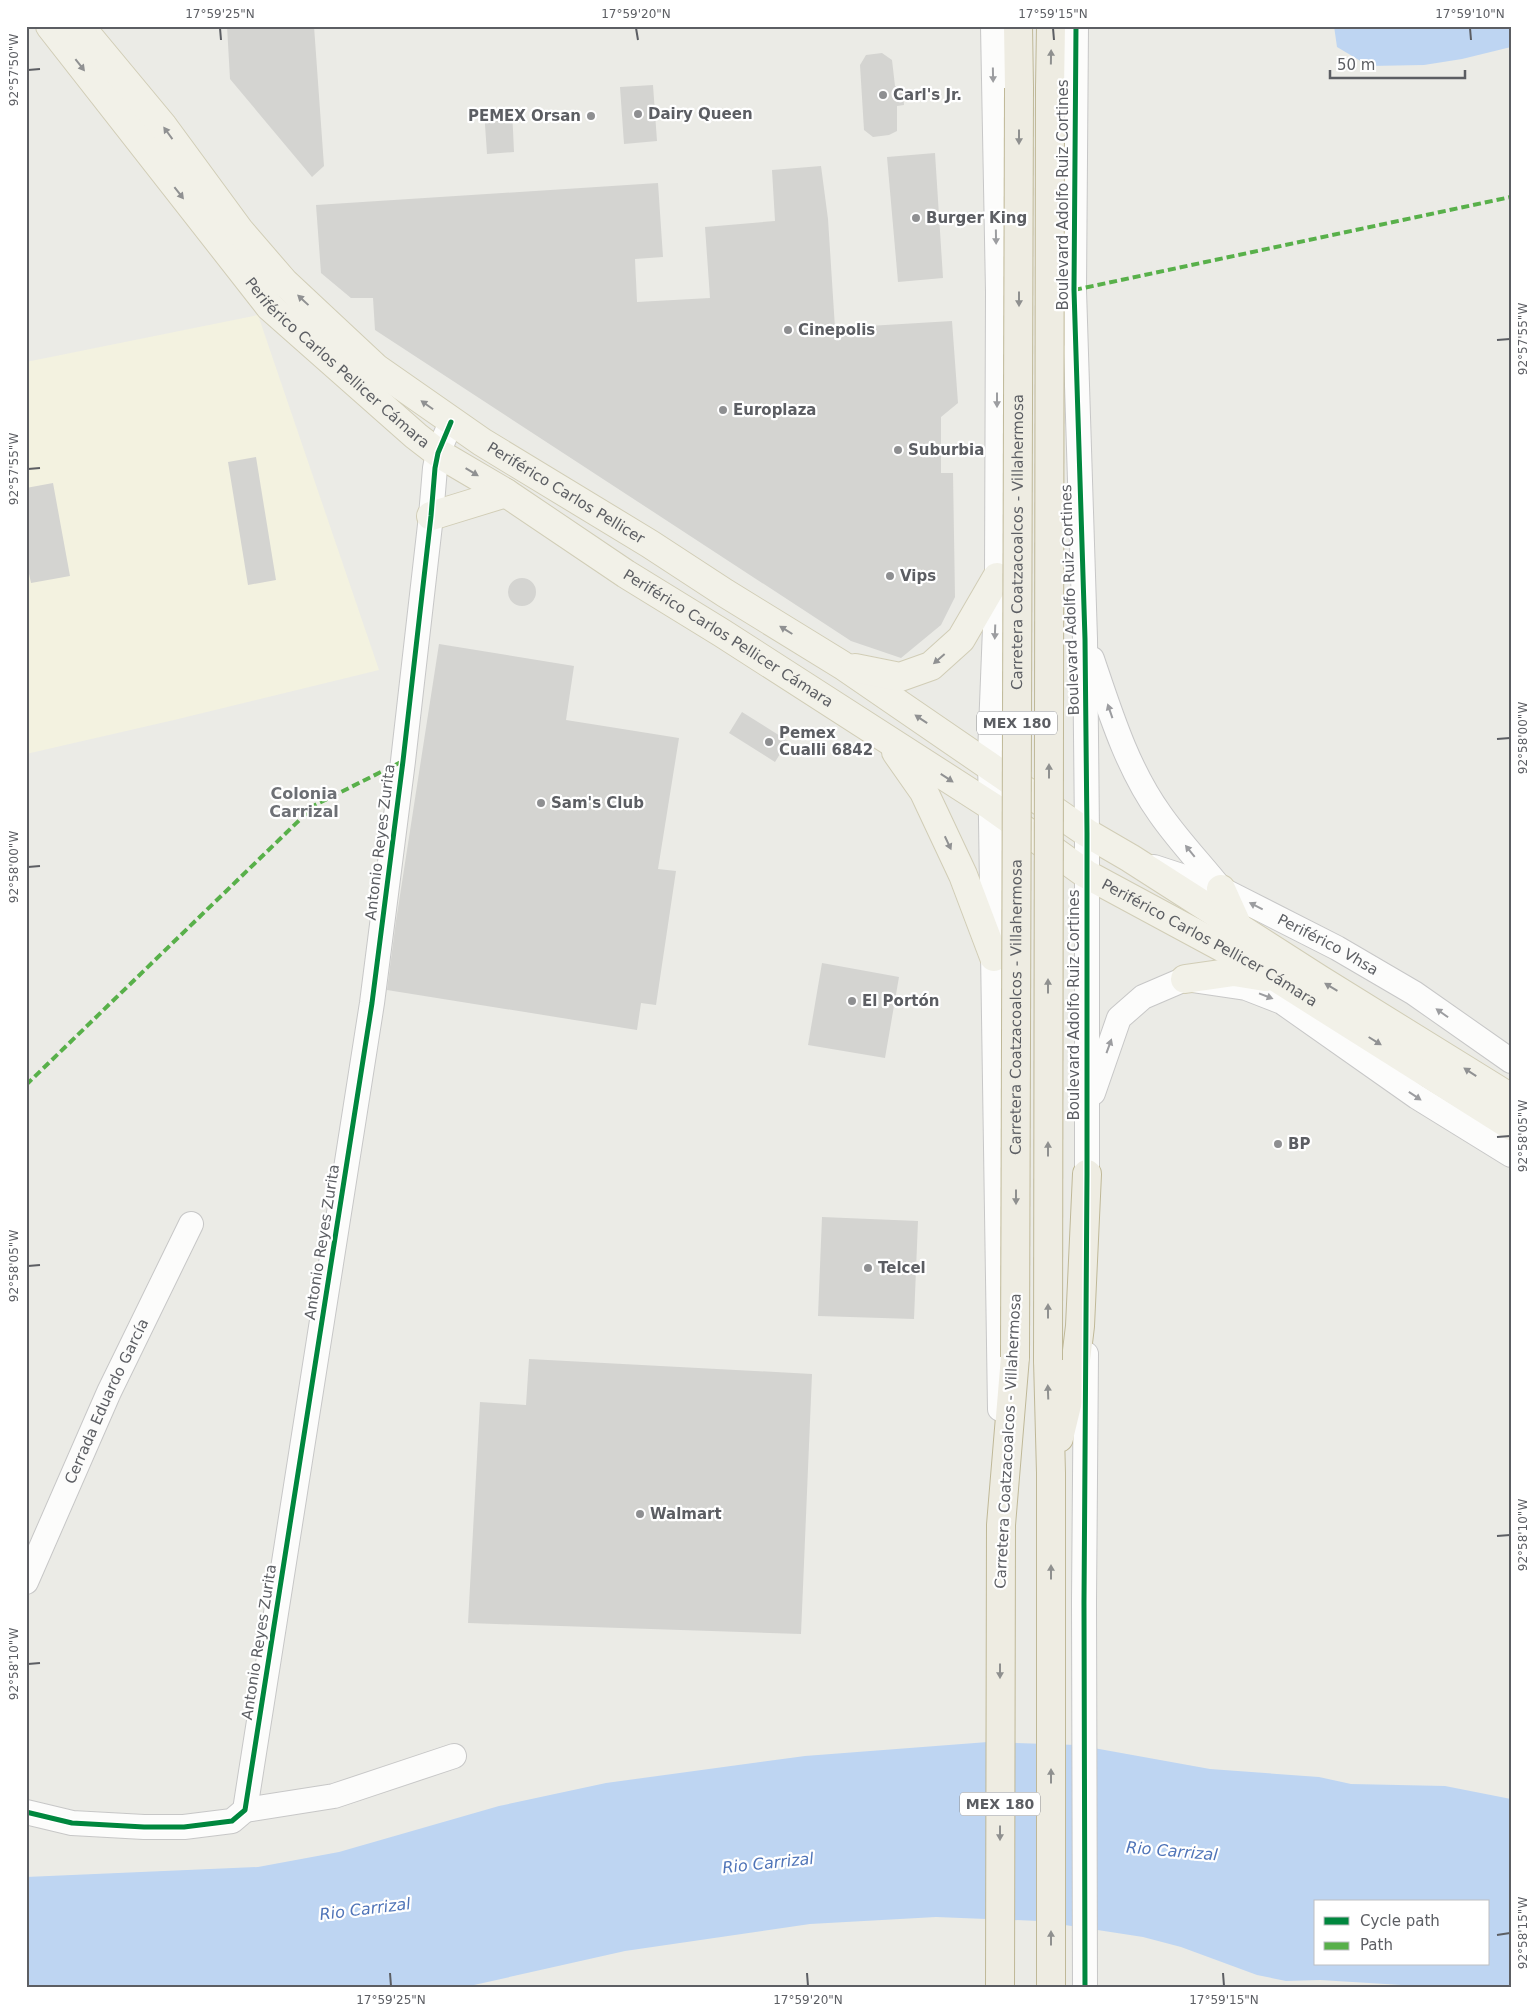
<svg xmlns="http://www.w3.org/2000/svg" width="1537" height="2013" font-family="'DejaVu Sans',sans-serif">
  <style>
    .commercial { fill: #f3f2e0 }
    .water { fill: #bed5f2; fill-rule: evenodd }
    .building { fill: #d4d4d1 }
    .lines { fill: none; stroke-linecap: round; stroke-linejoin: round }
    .minor-casing { stroke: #c7c7c7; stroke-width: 26 }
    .major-casing { stroke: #d1cdb6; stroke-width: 30 }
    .highway-casing { stroke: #bfb897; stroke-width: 30 }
    .minor { stroke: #fcfcfb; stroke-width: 24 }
    .major { stroke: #f2f1e8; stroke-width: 28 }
    .highway { stroke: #eeece2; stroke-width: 28 }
    .highway-bridge-casing { stroke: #bfb897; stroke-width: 30; stroke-linecap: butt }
    .highway-bridge { stroke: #eeece2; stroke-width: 28 }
    .quiet { stroke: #58b04a; stroke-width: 4; stroke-dasharray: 8 4; stroke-linecap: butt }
    .cycleway-casing { stroke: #fff; stroke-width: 8 }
    .cycleway { stroke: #00873e; stroke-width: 5 }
    .oneway { fill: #8f908f }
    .oneway2 { fill: #909192 }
    .oneway3 { fill: #9c9da0 }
    .ticks { fill: none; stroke: #5c5e63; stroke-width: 2 }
    .poi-dot { fill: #8e8f91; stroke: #fff; stroke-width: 2 }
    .labels { text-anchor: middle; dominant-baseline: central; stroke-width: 4.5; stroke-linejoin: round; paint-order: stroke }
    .shield { fill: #fff; stroke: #8d8e92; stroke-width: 1 }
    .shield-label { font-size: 14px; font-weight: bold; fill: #5c5e63 }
    .poi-label { font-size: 15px; font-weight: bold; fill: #5c5e63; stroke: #fff; text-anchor: start }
    .street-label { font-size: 15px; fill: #5c5e63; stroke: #fff }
    .neighbourhood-label { font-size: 16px; font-weight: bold; fill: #6d7075; stroke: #fff }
    .water-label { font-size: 16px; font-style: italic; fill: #4f74b8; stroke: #fff }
    .neatline { fill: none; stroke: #5c5e63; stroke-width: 2 }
    .ticks-label { font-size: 12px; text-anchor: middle; fill: #5c5e63 }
  </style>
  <rect width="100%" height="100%" fill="#ebebe6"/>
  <path class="commercial" d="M258,315L379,670L174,720L26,754V362Z"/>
  <path class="water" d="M1334,26H1511V47L1462,59L1424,65L1369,66L1337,47Z
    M988,1742L1077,1745L1210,1769L1319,1777L1351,1784L1445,1786L1511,1799V1987H1434L1320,1980L1286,1981L1257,1975L1181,1947L1143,1937L1039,1921L936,1917L810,1924L625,1951L465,1987H26V1877L258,1867L339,1852L499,1806L606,1783L805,1756ZM1316,1902H1488V1964H1316Z"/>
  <path class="building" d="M227,26H314L324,166L312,177L230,79Z
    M882,53L892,60L895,86H903L904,105L897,106V131L889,135L873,137L864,130L860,65L866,55Z
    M653,85L657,141L624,144L620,87Z
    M512,109L514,152L487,154L484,110Z
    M935,153L943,278L898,282L887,157Z
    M821,166L828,219L835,328L952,321L958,403L941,417V473H953L955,597L941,625L901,658L851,641L375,330L373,298H351L321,273L316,205L658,183L663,257L635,259L637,302L710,298L705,227L775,221L772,170Z
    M256,457L276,580L248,585L228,462Z
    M53,483L70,576L31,583L26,560V488Z
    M508 592a14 14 0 1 1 28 0a14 14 0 1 1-28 0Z
    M439,644L574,666L566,720L679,738L658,869L676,871L656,1005L641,1003L637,1030L387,990L396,921Z
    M742,712L788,741L775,762L729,733Z
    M822,963L899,977L885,1058L808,1045Z
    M822,1217L918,1221L914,1319L818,1316Z
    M529,1359L812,1374L801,1634L468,1623L480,1402L526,1405Z"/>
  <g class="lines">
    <g class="minor-casing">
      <g id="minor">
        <path d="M993,26L998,292L997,577L990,755L1000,1409"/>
        <path d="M1076,26L1074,290L1085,639L1087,833V1193"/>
        <path d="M1092,659C1110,712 1127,768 1160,814C1178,840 1201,864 1221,889"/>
        <path id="s1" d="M1154,867L1221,889L1337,948L1414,993L1511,1061"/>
        <path d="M1093,1093L1119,1018L1143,997L1185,979L1246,988L1282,1002L1417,1097L1511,1155"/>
        <path id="s2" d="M26,1582L109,1392L191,1224"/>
        <path d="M245,1810L334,1796L454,1756"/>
        <path d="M26,1812L72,1823L144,1827H184L232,1821L245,1810L372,1003L403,761L431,516L435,468L438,453L451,422"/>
        <path d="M1085,1987L1084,1602L1086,1354"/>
      </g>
    </g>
    <g class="major-casing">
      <g id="major">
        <path id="s3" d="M50,26L270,307L416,436L438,453L506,493L626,574L722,633L991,806L1086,874L1264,970L1511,1126"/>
        <path id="s4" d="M80,26L163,126L240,231L284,282L376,368L482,442L650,544L725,593L842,665L1087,833L1130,858L1319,979L1511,1098"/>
        <path d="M431,516L506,493"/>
        <path d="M855,668L900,677L931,666L961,639L997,577"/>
        <path d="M896,752L924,792L963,875L994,957"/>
        <path d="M1221,889L1239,929"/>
        <path d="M1185,979L1234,972L1265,977"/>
      </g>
    </g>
    <g class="highway-casing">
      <path id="highway" d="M1018,26L1019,88
        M1050,88L1051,26
        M1048,1360L1051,1473V1987
        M1059,1438L1074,1376L1080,1326L1087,1174
        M1000,1987L1001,1525L1015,1357"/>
    </g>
    <use href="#minor" class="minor"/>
    <use href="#major" class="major"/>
    <use href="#highway" class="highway"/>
    <g class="highway-bridge-casing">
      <g id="highway-bridge">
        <path id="s5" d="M1015,1357L1019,88"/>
        <path d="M1048,1360L1050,88"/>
      </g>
    </g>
    <use href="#highway-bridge" class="highway-bridge"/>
    <path class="quiet" d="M1074,290L1511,197
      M26,1085L315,805L403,761"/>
    <g class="cycleway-casing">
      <path id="cycleway" d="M1076,26L1074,290L1085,639L1087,833V1174L1084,1602L1085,1987
        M26,1812L72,1823L144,1827H184L232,1821L245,1810L372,1003L403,761L431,516L435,468L438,453L451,422"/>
    </g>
    <use href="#cycleway" class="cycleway"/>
  </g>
  <defs><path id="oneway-solid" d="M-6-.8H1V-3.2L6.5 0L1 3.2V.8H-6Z" transform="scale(1.25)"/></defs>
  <g class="oneway">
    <use href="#oneway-solid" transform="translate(1051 57) rotate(-89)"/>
    <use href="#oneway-solid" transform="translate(1019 137) rotate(90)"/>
    <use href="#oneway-solid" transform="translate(1019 299) rotate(90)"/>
    <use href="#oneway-solid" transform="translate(1049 771) rotate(-90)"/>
    <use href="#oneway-solid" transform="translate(1048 986) rotate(-90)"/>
    <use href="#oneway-solid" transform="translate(1048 1149) rotate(-90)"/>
    <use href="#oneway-solid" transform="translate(1016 1197) rotate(90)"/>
    <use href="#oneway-solid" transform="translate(1048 1311) rotate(-90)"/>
    <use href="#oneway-solid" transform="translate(1048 1392) rotate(-92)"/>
    <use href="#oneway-solid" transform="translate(1051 1572) rotate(-90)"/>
    <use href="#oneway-solid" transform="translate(1000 1671) rotate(90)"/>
    <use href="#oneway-solid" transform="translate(1051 1776) rotate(-90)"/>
    <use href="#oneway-solid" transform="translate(1000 1833) rotate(90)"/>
    <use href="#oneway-solid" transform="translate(1051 1938) rotate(-90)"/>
  </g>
  <g class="oneway2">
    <use href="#oneway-solid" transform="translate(80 65) rotate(52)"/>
    <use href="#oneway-solid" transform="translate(168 133) rotate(-126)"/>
    <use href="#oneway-solid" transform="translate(179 193) rotate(52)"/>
    <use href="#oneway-solid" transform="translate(303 300) rotate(-137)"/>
    <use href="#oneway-solid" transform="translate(427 405) rotate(-145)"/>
    <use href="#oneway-solid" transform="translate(472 472) rotate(31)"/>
    <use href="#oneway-solid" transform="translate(786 630) rotate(-148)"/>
    <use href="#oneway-solid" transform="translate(939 659) rotate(139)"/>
    <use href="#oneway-solid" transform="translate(921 719) rotate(-146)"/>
    <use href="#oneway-solid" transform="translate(947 778) rotate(33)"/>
    <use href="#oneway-solid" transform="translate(948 843) rotate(65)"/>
    <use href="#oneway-solid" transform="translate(1331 987) rotate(-149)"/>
    <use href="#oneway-solid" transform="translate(1375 1041) rotate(32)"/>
    <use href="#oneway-solid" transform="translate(1470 1072) rotate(-147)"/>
  </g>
  <g class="oneway3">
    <use href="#oneway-solid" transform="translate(993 75) rotate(89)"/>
    <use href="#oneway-solid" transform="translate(996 237) rotate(89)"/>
    <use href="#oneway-solid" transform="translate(997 400) rotate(90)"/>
    <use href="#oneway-solid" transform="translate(995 632) rotate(92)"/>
    <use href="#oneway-solid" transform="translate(1110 711) rotate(-109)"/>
    <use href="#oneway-solid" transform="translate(1190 851) rotate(-129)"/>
    <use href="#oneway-solid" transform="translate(1256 906) rotate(-153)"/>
    <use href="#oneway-solid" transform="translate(1266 996) rotate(21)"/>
    <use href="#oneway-solid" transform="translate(1442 1013) rotate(-145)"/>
    <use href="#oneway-solid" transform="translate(1109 1046) rotate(-70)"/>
    <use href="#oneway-solid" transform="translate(1415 1096) rotate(34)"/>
  </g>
  <path class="ticks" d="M220,28L221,40M636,28L638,40M1053,28L1054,40M1470,28L1471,40M28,70L40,69M1497,340L1510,339M28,469L40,468M1497,739L1510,738M28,867L40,866M1497,1137L1510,1136M28,1266L40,1265M1497,1536L1510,1535M28,1664L40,1663M1497,1935L1510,1933M390,1973L391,1986M807,1973L808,1986M1223,1973L1224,1986"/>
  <g class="poi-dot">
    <circle cx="883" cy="95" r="5"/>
    <circle cx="638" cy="114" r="5"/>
    <circle cx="591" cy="116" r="5"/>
    <circle cx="916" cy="218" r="5"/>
    <circle cx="788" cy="330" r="5"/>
    <circle cx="723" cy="410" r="5"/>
    <circle cx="898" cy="450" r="5"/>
    <circle cx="890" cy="576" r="5"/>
    <circle cx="769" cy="742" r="5"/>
    <circle cx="541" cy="803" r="5"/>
    <circle cx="852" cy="1001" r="5"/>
    <circle cx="1278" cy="1144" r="5"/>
    <circle cx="868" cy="1268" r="5"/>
    <circle cx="640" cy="1514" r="5"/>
  </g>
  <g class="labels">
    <g class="shield">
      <rect x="977" y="711.5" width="80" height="23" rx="4"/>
      <rect x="960" y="1792.5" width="80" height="23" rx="4"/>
    </g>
    <g class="shield-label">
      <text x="1017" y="723">MEX 180</text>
      <text x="1000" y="1804">MEX 180</text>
    </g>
    <g class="poi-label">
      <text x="893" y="95">Carl's Jr.</text>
      <text x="648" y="114">Dairy Queen</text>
      <text x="581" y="116" text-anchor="end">PEMEX Orsan</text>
      <text x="926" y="218">Burger King</text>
      <text x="798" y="330">Cinepolis</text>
      <text x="733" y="410">Europlaza</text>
      <text x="908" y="450">Suburbia</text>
      <text x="900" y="576">Vips</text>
      <text x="779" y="733">Pemex<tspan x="779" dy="17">Cualli 6842</tspan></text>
      <text x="551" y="803">Sam's Club</text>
      <text x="862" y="1001">El Portón</text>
      <text x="1288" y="1144">BP</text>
      <text x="878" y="1268">Telcel</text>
      <text x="650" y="1514">Walmart</text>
    </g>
    <g class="street-label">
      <text transform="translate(1063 195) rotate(-90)">Boulevard Adolfo Ruiz Cortines</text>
      <text stroke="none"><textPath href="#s3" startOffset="444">Periférico Carlos Pellicer Cámara</textPath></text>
      <text stroke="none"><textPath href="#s4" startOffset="681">Periférico Carlos Pellicer</textPath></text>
      <text stroke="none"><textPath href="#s5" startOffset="815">Carretera Coatzacoalcos - Villahermosa</textPath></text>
      <text transform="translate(1070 600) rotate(-92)">Boulevard Adolfo Ruiz Cortines</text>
      <text stroke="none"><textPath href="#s3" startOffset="924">Periférico Carlos Pellicer Cámara</textPath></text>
      <text transform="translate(380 842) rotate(-83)">Antonio Reyes Zurita</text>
      <text stroke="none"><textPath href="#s3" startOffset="1494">Periférico Carlos Pellicer Cámara</textPath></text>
      <text stroke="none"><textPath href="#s1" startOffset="191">Periférico Vhsa</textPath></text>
      <text transform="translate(1074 1005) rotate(-90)">Boulevard Adolfo Ruiz Cortines</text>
      <text stroke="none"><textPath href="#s5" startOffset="350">Carretera Coatzacoalcos - Villahermosa</textPath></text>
      <text transform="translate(322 1242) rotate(-81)">Antonio Reyes Zurita</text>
      <text stroke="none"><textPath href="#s2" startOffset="198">Cerrada Eduardo García</textPath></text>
      <text transform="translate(1008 1441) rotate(-87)">Carretera Coatzacoalcos - Villahermosa</text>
      <text transform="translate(259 1642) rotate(-81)">Antonio Reyes Zurita</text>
    </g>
    <g class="neighbourhood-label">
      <text x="304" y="793">Colonia<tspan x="304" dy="18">Carrizal</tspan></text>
    </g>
    <g class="water-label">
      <text transform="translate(1172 1851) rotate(5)">Rio Carrizal</text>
      <text transform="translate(768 1863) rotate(-6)">Rio Carrizal</text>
      <text transform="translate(365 1909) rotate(-7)">Rio Carrizal</text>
    </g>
  </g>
  <rect width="1537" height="2013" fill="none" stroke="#ffffff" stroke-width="55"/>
  <rect x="1314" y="1900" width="175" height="65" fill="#ffffff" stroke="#bebfc1"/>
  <rect x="1324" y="1917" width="25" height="8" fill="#00873e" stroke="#bebfc1"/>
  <text x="1360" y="1926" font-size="15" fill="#5c5e63">Cycle path</text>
  <rect x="1324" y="1942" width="25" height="8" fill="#58b04a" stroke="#bebfc1"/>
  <text x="1360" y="1950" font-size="15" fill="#5c5e63">Path</text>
  <path d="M1330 70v8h135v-8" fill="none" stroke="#5c5e63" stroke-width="2.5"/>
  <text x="1337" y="70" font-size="15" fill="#5c5e63" stroke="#ffffff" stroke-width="4" paint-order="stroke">50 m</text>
  <rect x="28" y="28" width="1482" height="1958" class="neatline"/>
  <g class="ticks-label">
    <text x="220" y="18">17°59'25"N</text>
    <text x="636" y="18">17°59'20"N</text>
    <text x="1053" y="18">17°59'15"N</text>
    <text x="1470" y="18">17°59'10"N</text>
    <text transform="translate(14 70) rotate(-90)" y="4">92°57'50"W</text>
    <text transform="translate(1523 339) rotate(-90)" y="4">92°57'55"W</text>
    <text transform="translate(14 469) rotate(-90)" y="4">92°57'55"W</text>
    <text transform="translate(1523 738) rotate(-90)" y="4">92°58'00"W</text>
    <text transform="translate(14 867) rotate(-90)" y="4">92°58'00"W</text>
    <text transform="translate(1523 1136) rotate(-90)" y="4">92°58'05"W</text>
    <text transform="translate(14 1266) rotate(-90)" y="4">92°58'05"W</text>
    <text transform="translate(1523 1535) rotate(-90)" y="4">92°58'10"W</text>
    <text transform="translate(14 1664) rotate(-90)" y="4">92°58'10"W</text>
    <text transform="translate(1523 1933) rotate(-90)" y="4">92°58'15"W</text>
    <text x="391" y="2004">17°59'25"N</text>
    <text x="808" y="2004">17°59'20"N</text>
    <text x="1224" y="2004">17°59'15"N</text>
  </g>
</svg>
